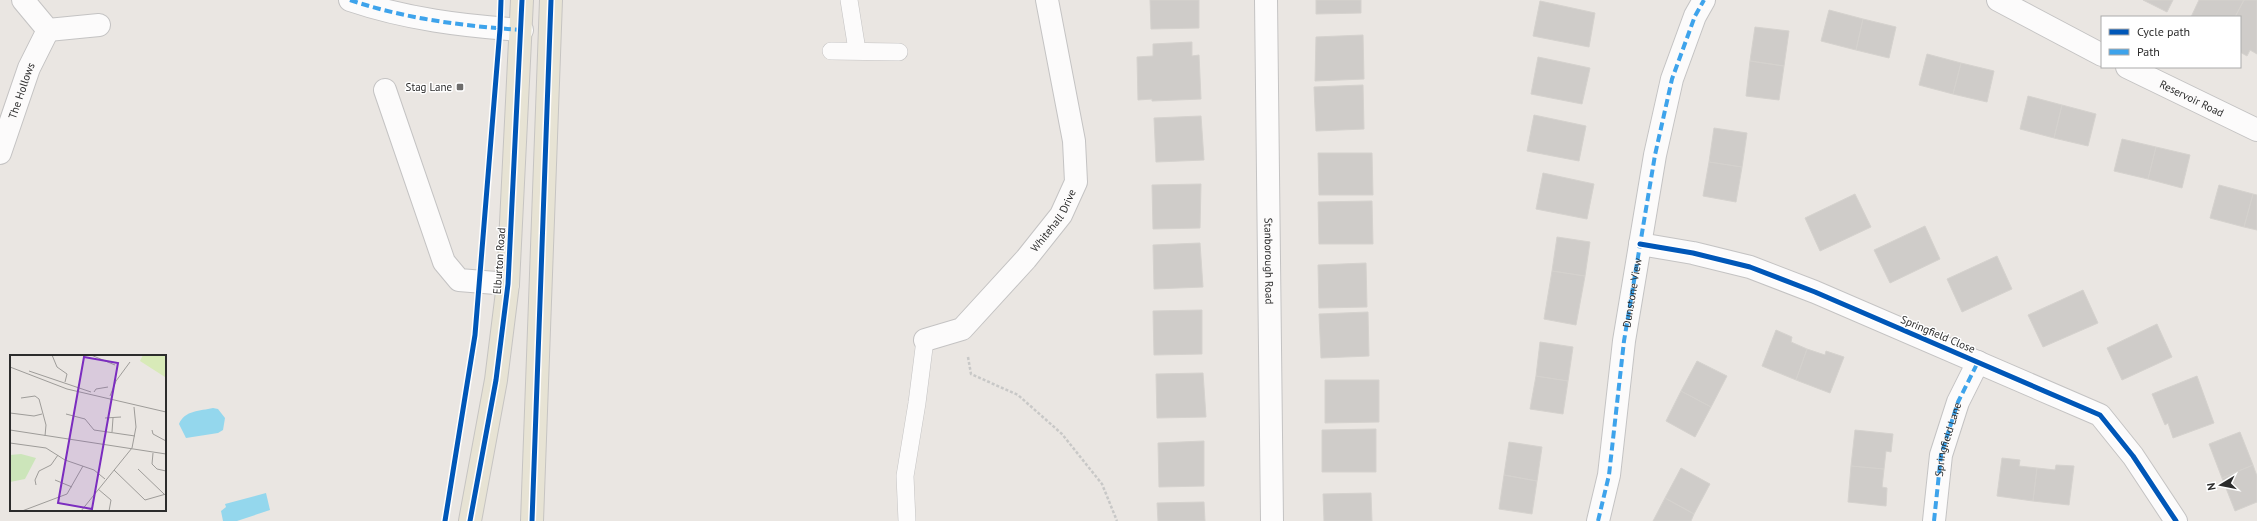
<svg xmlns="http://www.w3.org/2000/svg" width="2257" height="521" font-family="'PT Sans',sans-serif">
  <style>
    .water { fill: #94d7ed }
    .building { fill: #cfccc9; stroke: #d5d2ce }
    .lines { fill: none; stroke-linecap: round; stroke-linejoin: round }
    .service-casing { stroke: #c4c3c3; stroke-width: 18 }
    .minor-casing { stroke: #c4c3c3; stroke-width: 24 }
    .tertiary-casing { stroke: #c4c3c3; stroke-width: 24 }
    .primary-casing { stroke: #c6c4c2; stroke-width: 24 }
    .path { stroke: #c8c8c7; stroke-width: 2.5; stroke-dasharray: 3 2; stroke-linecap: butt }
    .service { stroke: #fcfbfb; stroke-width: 17 }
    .minor { stroke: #fcfbfb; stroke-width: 22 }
    .tertiary { stroke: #fcfbfb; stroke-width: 22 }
    .primary { stroke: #e7e3d4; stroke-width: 22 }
    .quiet { stroke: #3ea3eb; stroke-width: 4; stroke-dasharray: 8 4; stroke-linecap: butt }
    .cycleway-casing { stroke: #fff; stroke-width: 8 }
    .cycleway { stroke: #0057b8; stroke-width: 5 }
    .poi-dot { fill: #6e6d6c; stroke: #fff; stroke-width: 1.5 }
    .labels { text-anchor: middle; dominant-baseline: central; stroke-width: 3; stroke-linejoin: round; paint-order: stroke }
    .poi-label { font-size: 11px; fill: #2c2c2c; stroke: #fff; text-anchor: end }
    .street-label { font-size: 11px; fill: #2c2c2c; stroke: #fff }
    .inset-road { fill: none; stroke: #9e9c99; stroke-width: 1 }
    .view { fill: #7b2cbf; fill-opacity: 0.15; stroke: #7b2cbf; stroke-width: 2 }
    .inset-edge { fill: none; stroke: #2c2c2c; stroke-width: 2 }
  </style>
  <rect width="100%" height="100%" fill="#eae6e2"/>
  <path class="water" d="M213,408L218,409L225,418L223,430L218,433L186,438L179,424C185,410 200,411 213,408Z
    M266,493L270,510L237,521H223L221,511L226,507L225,504Z"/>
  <path class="building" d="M1150,0H1199V28L1151,29Z
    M1316,0H1361V13L1316,14Z
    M2143,0H2173L2167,12Z
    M2199,0H2244L2235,17H2191Z
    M2244,0H2257V54L2250,50L2247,56L2240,52V17H2235Z
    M1540,1L1595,13L1589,47L1533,36Z
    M1829,10L1863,19L1856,50L1821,41Z
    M1863,19L1896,27L1889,58L1856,50Z
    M1755,27L1789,31L1784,66L1750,61Z
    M1363,35L1364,79L1315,81L1316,37Z
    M1192,42V56L1199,55L1201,99L1152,101V99L1138,100L1137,57L1153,56V44Z
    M1927,54L1961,63L1953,94L1919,85Z
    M1538,57L1590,68L1582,104L1531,94Z
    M1750,61L1784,66L1779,100L1746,96Z
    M1961,63L1994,71L1987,102L1953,94Z
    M1363,85L1364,129L1316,131L1314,87Z
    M2028,96L2062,105L2054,138L2020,129Z
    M2062,105L2096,114L2088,146L2054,138Z
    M1534,115L1586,126L1579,161L1527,151Z
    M1201,116L1204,160L1156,162L1154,118Z
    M1714,128L1747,133L1742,167L1709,162Z
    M2122,139L2156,147L2148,179L2114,171Z
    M2156,147L2190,155L2182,188L2148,179Z
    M1318,153H1372L1373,195H1319Z
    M1709,162L1742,167L1736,202L1703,196Z
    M1543,173L1594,184L1587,219L1536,209Z
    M1201,184L1200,228L1153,229L1152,185Z
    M2219,185L2253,194L2244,227L2210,218Z
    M1855,194L1871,227L1820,251L1805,218Z
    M2253,194L2257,195V230L2244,227Z
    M1372,201L1373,244H1319L1318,202Z
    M1925,226L1940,259L1890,283L1874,250Z
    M1557,237L1590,242L1585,276L1552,271Z
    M1200,243L1203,287L1154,289L1153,245Z
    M1997,256L2012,289L1962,312L1947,279Z
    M1366,263L1367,307L1319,308L1318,265Z
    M1552,271L1585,276L1576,325L1544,319Z
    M2083,290L2098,323L2043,347L2028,315Z
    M1202,310V354L1154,355L1153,311Z
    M1368,312L1369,356L1321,358L1319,314Z
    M2157,324L2172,357L2122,380L2107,348Z
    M1776,330L1792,337L1791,342L1807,349L1796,380L1762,366Z
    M1540,342L1573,347L1568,381L1536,376Z
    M1807,349L1825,355L1826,351L1844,357L1830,393L1796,380Z
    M1697,361L1727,376L1711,407L1681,391Z
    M1203,373L1206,417L1157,418L1156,374Z
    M1536,376L1568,381L1563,414L1530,409Z
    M2197,376L2214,423L2173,438L2168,423L2165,425L2152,394Z
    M1325,380H1379V422L1325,423Z
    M1681,391L1711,407L1695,437L1666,421Z
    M1376,429V472H1322V430Z
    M1855,430L1893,434L1891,452L1886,451L1884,469L1851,466Z
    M2240,432L2253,465L2222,478L2209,444Z
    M1204,441V486L1159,487L1158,443Z
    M1509,442L1542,447L1537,481L1504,475Z
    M2002,458L2020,460L2019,466L2037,468L2033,501L1997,496Z
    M2056,465L2074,466L2069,505L2033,501L2037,468L2055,470Z
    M2253,465L2257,476V502L2235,511L2222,478Z
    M1851,466L1884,469L1882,487L1887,488L1886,506L1848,502Z
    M1681,468L1710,484L1694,514L1665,498Z
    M1504,475L1537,481L1532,514L1499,509Z
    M1371,493L1372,521H1324L1323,494Z
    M1665,498L1694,514L1691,521H1653Z
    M1204,502L1205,521H1158L1157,503Z"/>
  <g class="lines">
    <g class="service-casing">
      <path id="service" d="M849,0L857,50
        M831,51L899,52
        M907,521L905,476L917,403L925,340"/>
    </g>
    <g class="minor-casing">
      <g id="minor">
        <path d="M23,0L48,30L99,25"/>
        <path d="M350,0C406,19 463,26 522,30"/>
        <path d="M1998,0L2102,55"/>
        <path id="s1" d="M2127,67L2257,130"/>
        <path d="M385,90L444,262L459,280L508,284"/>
        <path id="s2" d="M0,153L29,68L48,30"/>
        <path d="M1640,244L1693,253L1750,267L1815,292L2100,415L2133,456L2176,521"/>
        <path id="s3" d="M925,340L962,329L1026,259L1061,215L1076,182L1074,141L1047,0"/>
        <path id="s4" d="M1598,521L1609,475L1624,341L1655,155L1672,79L1695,16L1704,0"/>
        <path id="s5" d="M1934,521L1941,455L1958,402L1978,362"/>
      </g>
    </g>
    <g class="tertiary-casing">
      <g id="tertiary">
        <path id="s6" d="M1266,0L1272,521"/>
      </g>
    </g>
    <g class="primary-casing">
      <path id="primary" d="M470,521L496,380L508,284L522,0
        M532,521L551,0"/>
    </g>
    <path class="path" d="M968,357L971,374L1018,395L1062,434L1102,484L1117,521"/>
    <use href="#service" class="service"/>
    <use href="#minor" class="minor"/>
    <use href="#tertiary" class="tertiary"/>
    <use href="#primary" class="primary"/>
    <path class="quiet" d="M350,0C406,19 463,26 522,30
      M1598,521L1609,475L1624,341L1655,155L1672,79L1695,16L1704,0
      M1934,521L1941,455L1958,402L1978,362"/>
    <g class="cycleway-casing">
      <path id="cycleway" d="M1640,244L1693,253L1750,267L1815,292L2100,415L2133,456L2176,521
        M445,521L475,335L500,29L501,0
        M470,521L496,380L508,284L522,0
        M532,521L551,0"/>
    </g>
    <use href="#cycleway" class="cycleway"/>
  </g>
  <rect class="poi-dot" x="456" y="83" width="8" height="8" rx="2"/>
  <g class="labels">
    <g class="poi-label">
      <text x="452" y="87">Stag Lane</text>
    </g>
    <g class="street-label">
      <text stroke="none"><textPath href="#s2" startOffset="66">The Hollows</textPath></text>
      <text stroke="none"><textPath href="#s1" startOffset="72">Reservoir Road</textPath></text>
      <text stroke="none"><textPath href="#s3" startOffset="181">Whitehall Drive</textPath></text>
      <text stroke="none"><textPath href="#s6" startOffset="261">Stanborough Road</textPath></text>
      <text transform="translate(499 261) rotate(-86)">Elburton Road</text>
      <text stroke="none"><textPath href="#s4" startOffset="231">Dunstone View</textPath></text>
      <text transform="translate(1938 334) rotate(23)">Springfield Close</text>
      <text stroke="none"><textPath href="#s5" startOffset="83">Springfield Lane</textPath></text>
    </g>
  </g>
  <g transform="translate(10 355)">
    <rect width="156" height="156" fill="#eae6e2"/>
    <path d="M11,99L26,103L15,124L0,127V100Z" fill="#cce5ba"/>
    <path d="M133,0L156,1L155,22L130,6Z" fill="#d8eab8"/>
    <path class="inset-road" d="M42,0L47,12L57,19L55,27M81,0L105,10M0,12L57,34L156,57M19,16L81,37M84,37L86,34L98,32M100,41L106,26L120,7M11,43L25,41L29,44L36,70L35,81M0,58L24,61L32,59M56,59L75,64L84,75L125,81M95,63L111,62M0,75L156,99M142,75L143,79L156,86M102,77L103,63M0,88L36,93L55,105L84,115L95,124M143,98L142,109L147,114L156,116M128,114L154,139M104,115L135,145L156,139M45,125L62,132M26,130L25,125L29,116L41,110L48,100M88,134L101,145L99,156M12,156L57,139L73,111M71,156L122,93L126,72L124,52"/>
    <path class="view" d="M74,2L108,8L82,154L48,148Z"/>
    <rect width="156" height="156" class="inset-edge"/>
  </g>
  <rect x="2101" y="16" width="140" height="52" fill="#ffffff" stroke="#ababab"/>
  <rect x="2109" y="29" width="20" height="6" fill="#0057b8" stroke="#ababab"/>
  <text x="2137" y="36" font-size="12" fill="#2c2c2c">Cycle path</text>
  <rect x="2109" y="49" width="20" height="6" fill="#3ea3eb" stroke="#ababab"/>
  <text x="2137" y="56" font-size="12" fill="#2c2c2c">Path</text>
  <g transform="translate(2221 485) rotate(260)" stroke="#ffffff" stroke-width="3" paint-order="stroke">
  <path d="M0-3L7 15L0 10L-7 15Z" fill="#2c2c2c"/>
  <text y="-6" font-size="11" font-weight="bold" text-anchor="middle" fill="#2c2c2c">N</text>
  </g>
</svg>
